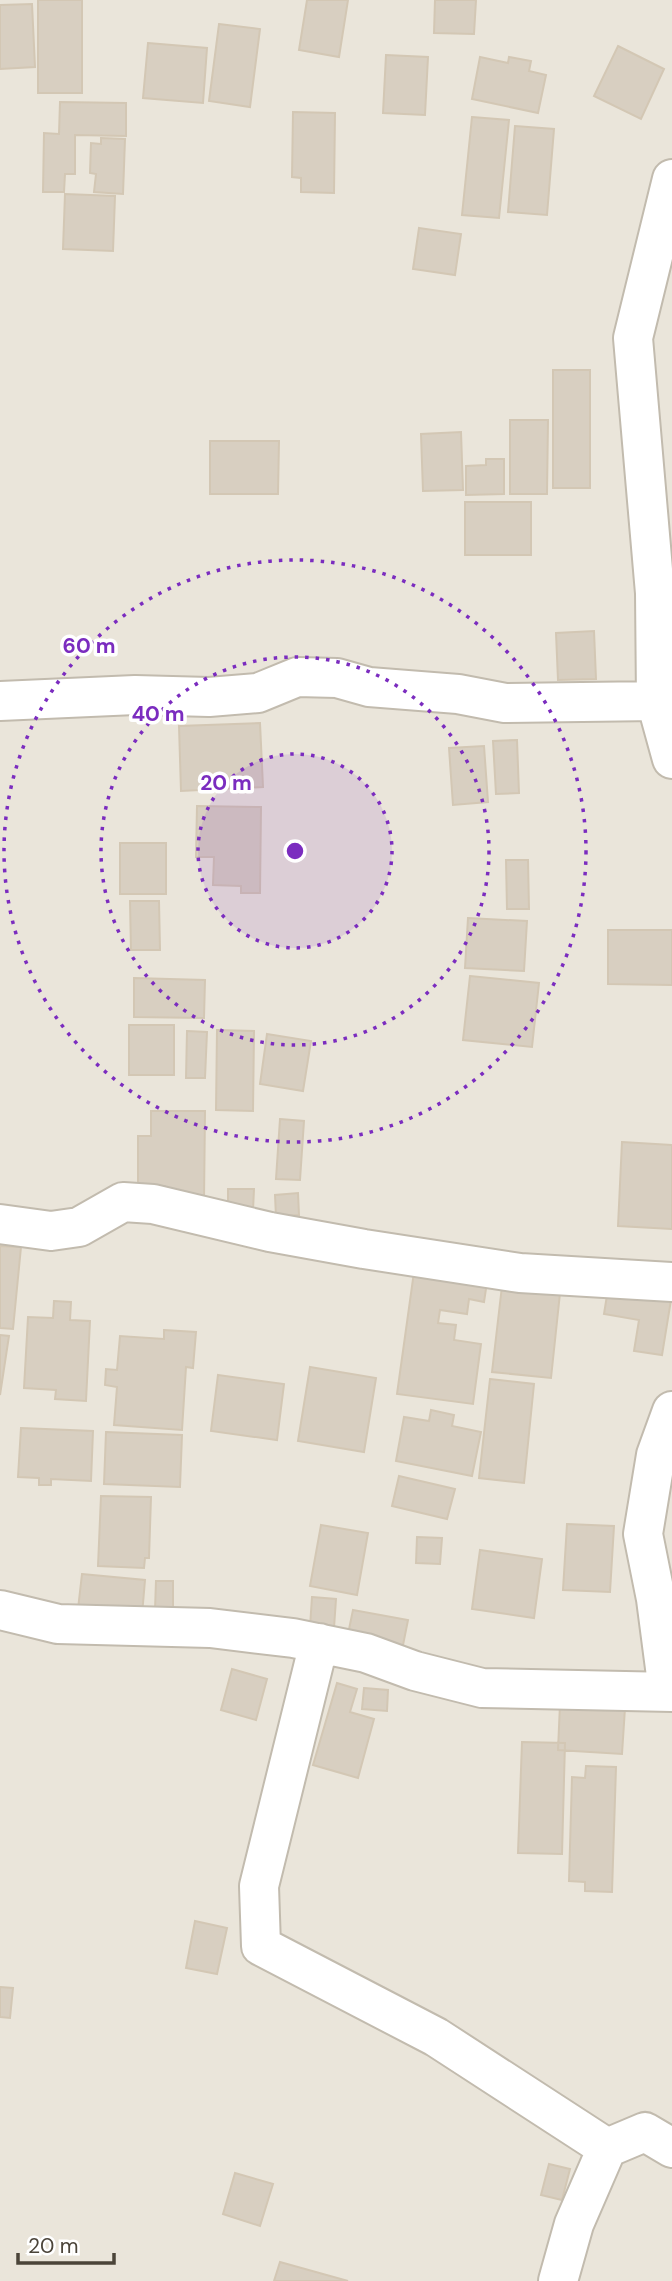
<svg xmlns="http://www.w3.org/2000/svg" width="672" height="2281" font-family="'DM Sans',sans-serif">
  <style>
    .residential { fill: #eae5da }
    .building { fill: #d8cfc1; stroke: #d3c7b4; stroke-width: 2 }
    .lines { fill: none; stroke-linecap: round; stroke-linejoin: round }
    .minor-casing { stroke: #c2bbae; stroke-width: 42 }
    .minor { stroke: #fff; stroke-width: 38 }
    .ring { fill: none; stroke: #7b2cbf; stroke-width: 3.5; stroke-dasharray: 3.5 7 }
    .centre { fill: #7b2cbf; stroke: #fff; stroke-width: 3.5 }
    .ring-label { font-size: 21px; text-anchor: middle; font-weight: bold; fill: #7b2cbf; stroke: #fff; stroke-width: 7; stroke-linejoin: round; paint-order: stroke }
  </style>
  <rect width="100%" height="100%" fill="#f6f3ec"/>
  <path class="residential" d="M0,0H672V2281H0Z"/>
  <path class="building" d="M38,0H82V93H38Z
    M307,0H348L339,57L299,50Z
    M435,0H476L474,34L434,33Z
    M32,4L35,67L0,69V5Z
    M219,24L260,29L250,107L209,101Z
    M148,43L207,48L203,103L143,98Z
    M618,46L664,69L641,119L594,96Z
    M386,55L428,57L425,115L383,113Z
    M480,57L508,63L509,57L531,61L529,71L546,75L538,113L472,99Z
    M60,102L126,103V136L75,135V174H65L64,192H43L44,133L59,134Z
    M293,112L335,113L334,193L301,192V178L292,177Z
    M472,117L509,120L499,218L462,215Z
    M515,126L554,129L547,215L508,212Z
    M101,138L125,139L123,194L94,192L96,174L90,173L91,143L101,144Z
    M65,194L115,196L113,251L63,249Z
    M419,228L461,234L455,275L413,269Z
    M553,370H590V488H553Z
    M510,420H548L547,494H510Z
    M461,432L463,490L423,491L421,434Z
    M210,441H279L278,494H210Z
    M486,459H504V494L466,495V466L486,465Z
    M465,502H531V555H465Z
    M594,631L596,679L558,680L556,633Z
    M260,723L263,787L181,791L179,726Z
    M517,740L519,793L496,794L493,741Z
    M484,746L488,802L453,805L449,748Z
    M197,806L261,807L260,893H241V886L213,885L214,857H196Z
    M120,843H166V894H120Z
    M506,860H528L529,909H507Z
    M130,901H159L160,950H131Z
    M468,918L527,921L524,971L465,968Z
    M608,930H672V985L608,984Z
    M470,976L539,983L532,1047L463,1040Z
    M134,978L205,980L204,1018L134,1017Z
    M129,1025H174V1075H129Z
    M217,1030L254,1031L253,1111L216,1110Z
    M187,1031L207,1032L205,1078H186Z
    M267,1034L311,1041L303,1091L260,1084Z
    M151,1111H205L204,1201H165V1186H138V1136H151Z
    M280,1119L304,1121L300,1180L276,1179Z
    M622,1142L672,1145V1229L618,1226Z
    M228,1189H254L253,1210H228Z
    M298,1193L299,1215L276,1217L275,1195Z
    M0,1246L21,1247L13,1329L0,1328Z
    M414,1272L487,1282L484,1302L469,1299L467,1314L440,1310L438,1323L456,1325L454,1340L481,1344L473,1404L397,1394Z
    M502,1286L560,1293L551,1378L492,1372Z
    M608,1289L671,1300L662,1355L634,1351L639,1320L604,1314Z
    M54,1301L71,1302L70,1320L90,1321L86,1401L55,1399L56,1390L24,1388L28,1317L53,1318Z
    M164,1330L196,1332L193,1368L186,1367L182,1430L114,1425L117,1387L105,1385L106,1369L117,1370L120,1336L164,1339Z
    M0,1335L9,1336L0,1395Z
    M310,1367L376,1378L364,1452L298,1441Z
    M218,1375L284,1384L277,1440L211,1431Z
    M490,1379L534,1384L524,1483L479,1478Z
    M431,1410L454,1415L452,1426L481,1432L472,1476L396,1461L404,1417L429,1421Z
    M21,1428L93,1431L91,1481L51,1479V1485H39V1478L18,1477Z
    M106,1432L182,1435L180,1487L104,1484Z
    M399,1476L455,1489L447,1519L392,1506Z
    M101,1496L151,1497L149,1558H145L144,1568L98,1566Z
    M567,1524L614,1526L610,1592L563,1590Z
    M321,1525L368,1533L357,1595L310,1586Z
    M417,1537L442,1538L440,1564L416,1563Z
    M480,1550L542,1559L534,1618L472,1609Z
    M82,1574L145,1580L142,1615L78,1609Z
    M156,1581H173V1611L155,1610Z
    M312,1597L336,1599L334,1628L310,1627Z
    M353,1610L408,1620L402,1650L347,1639Z
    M232,1669L267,1679L256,1720L221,1710Z
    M337,1683L357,1689L350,1712L374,1719L358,1778L313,1765Z
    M364,1688L388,1690L387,1711L362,1709Z
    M560,1704L625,1708L622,1754L558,1750Z
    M522,1742L565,1743L562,1854L518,1853Z
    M586,1766L616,1767L612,1892L585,1891V1882L569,1881L572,1777L585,1778Z
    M195,1921L227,1928L217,1974L186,1968Z
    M0,1987L13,1988L10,2018L0,2017Z
    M549,2164L570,2169L562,2200L541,2195Z
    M235,2173L273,2184L260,2226L223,2214Z
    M280,2262L348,2281H274Z"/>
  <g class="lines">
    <g class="minor-casing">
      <path id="minor" d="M672,179L633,338L655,593L656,701L672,759
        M0,701L135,695L209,697L258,693L297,677L337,678L369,687L458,694L505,703L656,701
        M0,1224L51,1231L79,1227L123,1202L153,1204L270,1232L364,1249L520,1273L672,1282
        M0,1610L58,1624L210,1628L293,1638L366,1653L415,1671L482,1688L672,1692
        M319,1643L259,1886L261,1946L436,2037L607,2148
        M668,1691L656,1599L643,1534L656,1455L672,1411
        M558,2281L574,2224L607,2148L645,2132L672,2148"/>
    </g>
    <use href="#minor" class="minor"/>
  </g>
  <circle cx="295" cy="851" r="97" fill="#7b2cbf" fill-opacity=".12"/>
  <g class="ring">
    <circle cx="295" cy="851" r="97"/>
    <circle cx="295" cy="851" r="194"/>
    <circle cx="295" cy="851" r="291"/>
  </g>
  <circle cx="295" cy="851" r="10" class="centre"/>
  <g class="ring-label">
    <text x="89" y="653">60 m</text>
    <text x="158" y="721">40 m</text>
    <text x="226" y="790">20 m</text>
  </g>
  <path d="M18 2253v10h96v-10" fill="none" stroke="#4b4439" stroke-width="3.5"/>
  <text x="28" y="2253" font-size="21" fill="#4b4439" stroke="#ffffff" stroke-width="5" paint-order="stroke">20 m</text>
</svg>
